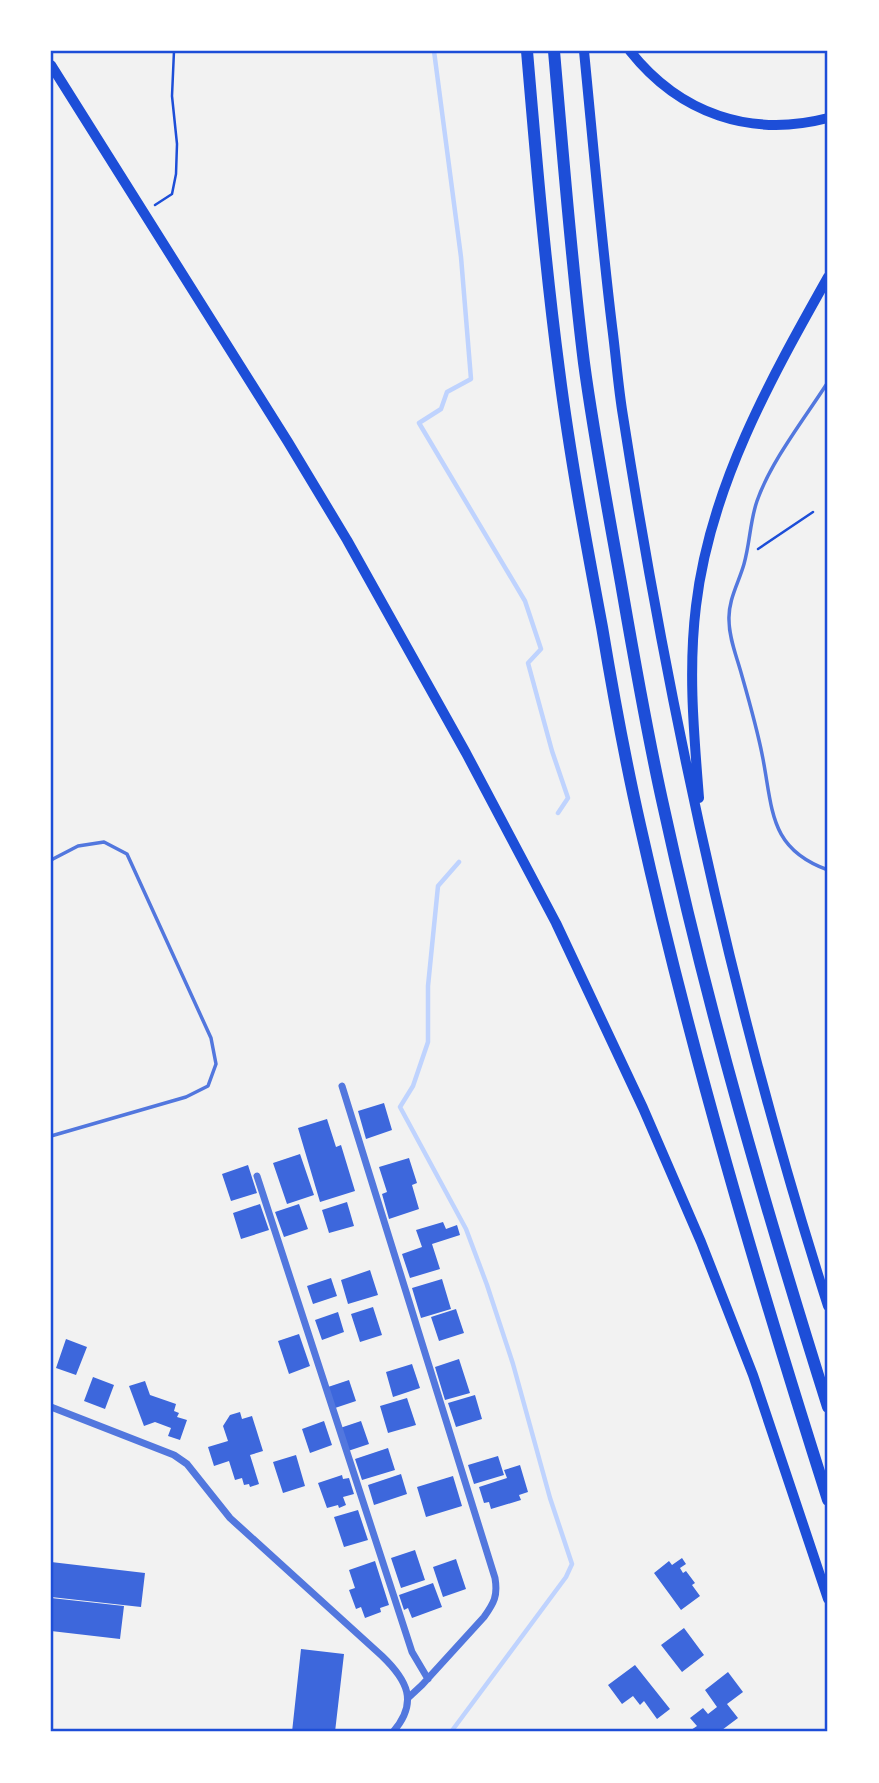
<svg xmlns="http://www.w3.org/2000/svg" width="879" height="1783" font-family="'PT Serif',serif">
  <style>
    .lines { fill: none; stroke-linecap: round; stroke-linejoin: round }
    .stream { stroke: #bfd3fe; stroke-width: 4.5 }
    .building { fill: #3d67dc }
    .path { stroke: #1d4ed8; stroke-width: 2.5 }
    .service { stroke: #5277de; stroke-width: 3.5 }
    .minor { stroke: #5277de; stroke-width: 7 }
    .primary { stroke: #1d4ed8; stroke-width: 10 }
    .motorway { stroke: #1d4ed8; stroke-width: 12 }
    .neatline { fill: none; stroke: #1d4ed8; stroke-width: 2.5 }
  </style>
  <rect width="100%" height="100%" fill="#f2f2f2"/>
  <g class="lines">
    <path class="stream" d="M434,51L461,257L471,379L447,392L441,409L419,423L525,601L541,649L528,663L552,751L568,798L558,813
      M451,1732L566,1577L572,1564L550,1498L513,1364L487,1285L466,1229L400,1107L413,1086L428,1042V986L438,886L459,862"/>
  </g>
  <path class="building" d="M384,1103L392,1130L366,1139L358,1111Z
    M327,1119L336,1147L341,1145L355,1191L320,1202L298,1128Z
    M300,1154L314,1195L287,1204L273,1163Z
    M409,1158L417,1183L412,1185L419,1209L389,1219L382,1194L387,1192L379,1167Z
    M248,1165L257,1193L231,1201L222,1174Z
    M347,1202L354,1226L329,1233L322,1210Z
    M260,1204L269,1230L241,1239L233,1213Z
    M299,1204L308,1229L284,1237L275,1212Z
    M443,1222L446,1229L457,1225L460,1235L432,1244L440,1269L410,1278L402,1254L422,1247L416,1230Z
    M370,1270L378,1295L348,1304L341,1280Z
    M331,1278L337,1296L313,1304L307,1286Z
    M442,1279L451,1309L421,1318L412,1288Z
    M373,1307L382,1335L360,1342L351,1314Z
    M456,1309L464,1333L439,1341L431,1317Z
    M338,1312L344,1332L322,1340L315,1320Z
    M299,1334L310,1366L289,1374L278,1341Z
    M66,1339L87,1347L76,1375L56,1368Z
    M459,1359L470,1393L445,1400L435,1367Z
    M412,1364L420,1388L393,1397L386,1372Z
    M93,1377L114,1385L105,1409L84,1401Z
    M349,1380L356,1401L335,1408L328,1387Z
    M145,1381L150,1395L176,1404L174,1411L179,1413L177,1417L187,1420L180,1440L168,1436L171,1428L155,1422L144,1426L129,1386Z
    M475,1395L482,1419L456,1427L448,1403Z
    M407,1398L416,1425L388,1433L380,1406Z
    M240,1412L242,1419L252,1416L263,1451L250,1455L259,1484L250,1487L249,1484L244,1485L242,1478L235,1480L229,1461L214,1466L208,1447L228,1441L223,1426L230,1415Z
    M324,1421L332,1445L310,1453L302,1429Z
    M361,1421L369,1444L348,1451L340,1428Z
    M388,1448L395,1470L362,1480L355,1459Z
    M296,1455L305,1486L283,1493L273,1462Z
    M498,1456L504,1475L474,1484L468,1465Z
    M520,1465L528,1492L519,1495L521,1500L491,1509L489,1502L484,1503L479,1487L507,1478L504,1470Z
    M401,1474L407,1494L374,1505L368,1485Z
    M342,1475L343,1479L349,1478L354,1494L343,1497L346,1505L339,1508L338,1505L327,1508L318,1483Z
    M453,1476L462,1506L426,1517L417,1487Z
    M358,1510L368,1540L344,1547L334,1517Z
    M415,1550L425,1580L401,1588L391,1558Z
    M682,1558L686,1564L680,1568L683,1573L686,1571L695,1583L692,1585L700,1596L681,1610L654,1573L669,1561L672,1565Z
    M456,1559L466,1589L443,1597L433,1567Z
    M375,1561L389,1605L380,1608L381,1612L365,1618L361,1607L356,1609L349,1590L355,1588L349,1570Z
    M51,1562L145,1573L141,1607L51,1597Z
    M433,1583L442,1607L412,1618L408,1608L404,1610L399,1595Z
    M51,1598L124,1606L120,1639L51,1631Z
    M684,1628L704,1655L682,1672L661,1645Z
    M301,1649L344,1654L335,1732H292Z
    M635,1665L670,1709L657,1719L644,1701L640,1705L633,1696L622,1704L608,1685Z
    M728,1672L743,1692L727,1704L738,1718L722,1730L724,1732H688L697,1726L690,1718L703,1708L708,1714L717,1707L705,1690Z"/>
  <g class="lines">
    <path class="path" d="M155,205L172,194L176,174L177,144L172,96L174,51
      M758,549L813,512"/>
    <path class="service" d="M828,382C805,418 771,461 757,501C750,521 750,543 744,564C739,582 728,600 729,620C729,639 737,657 742,676C750,704 758,732 763,759C773,812 770,849 828,870
      M51,860L78,846L104,842L127,854L211,1038L216,1064L208,1086L186,1097L51,1136"/>
    <path class="minor" d="M342,1086L495,1578C498,1596 494,1603 484,1617L422,1685L408,1698
      M257,1176L412,1652L428,1679
      M51,1407L174,1455L187,1464L230,1518L382,1656C407,1680 419,1702 393,1732"/>
    <path class="primary" d="M584,51C593,143 601,235 612,326C616,356 618,386 623,416C670,717 735,1016 828,1306
      M630,51C680,114 751,138 828,118
      M51,65L288,442L347,540L466,753L556,923L643,1108L701,1242L753,1375L828,1599
      M699,798C694,734 688,671 696,606C710,487 770,380 828,277"/>
    <path class="motorway" d="M527,51C536,157 545,264 559,370C570,456 586,542 602,627C613,693 625,759 640,825C691,1053 757,1277 828,1500
      M554,51C563,155 571,259 584,363C594,437 608,510 621,583C634,658 647,734 664,809C708,1011 766,1210 828,1407"/>
  </g>
  <rect width="879" height="1783" fill="none" stroke="#ffffff" stroke-width="105"/>
  <rect x="52" y="52" width="774" height="1678" class="neatline"/>
</svg>
